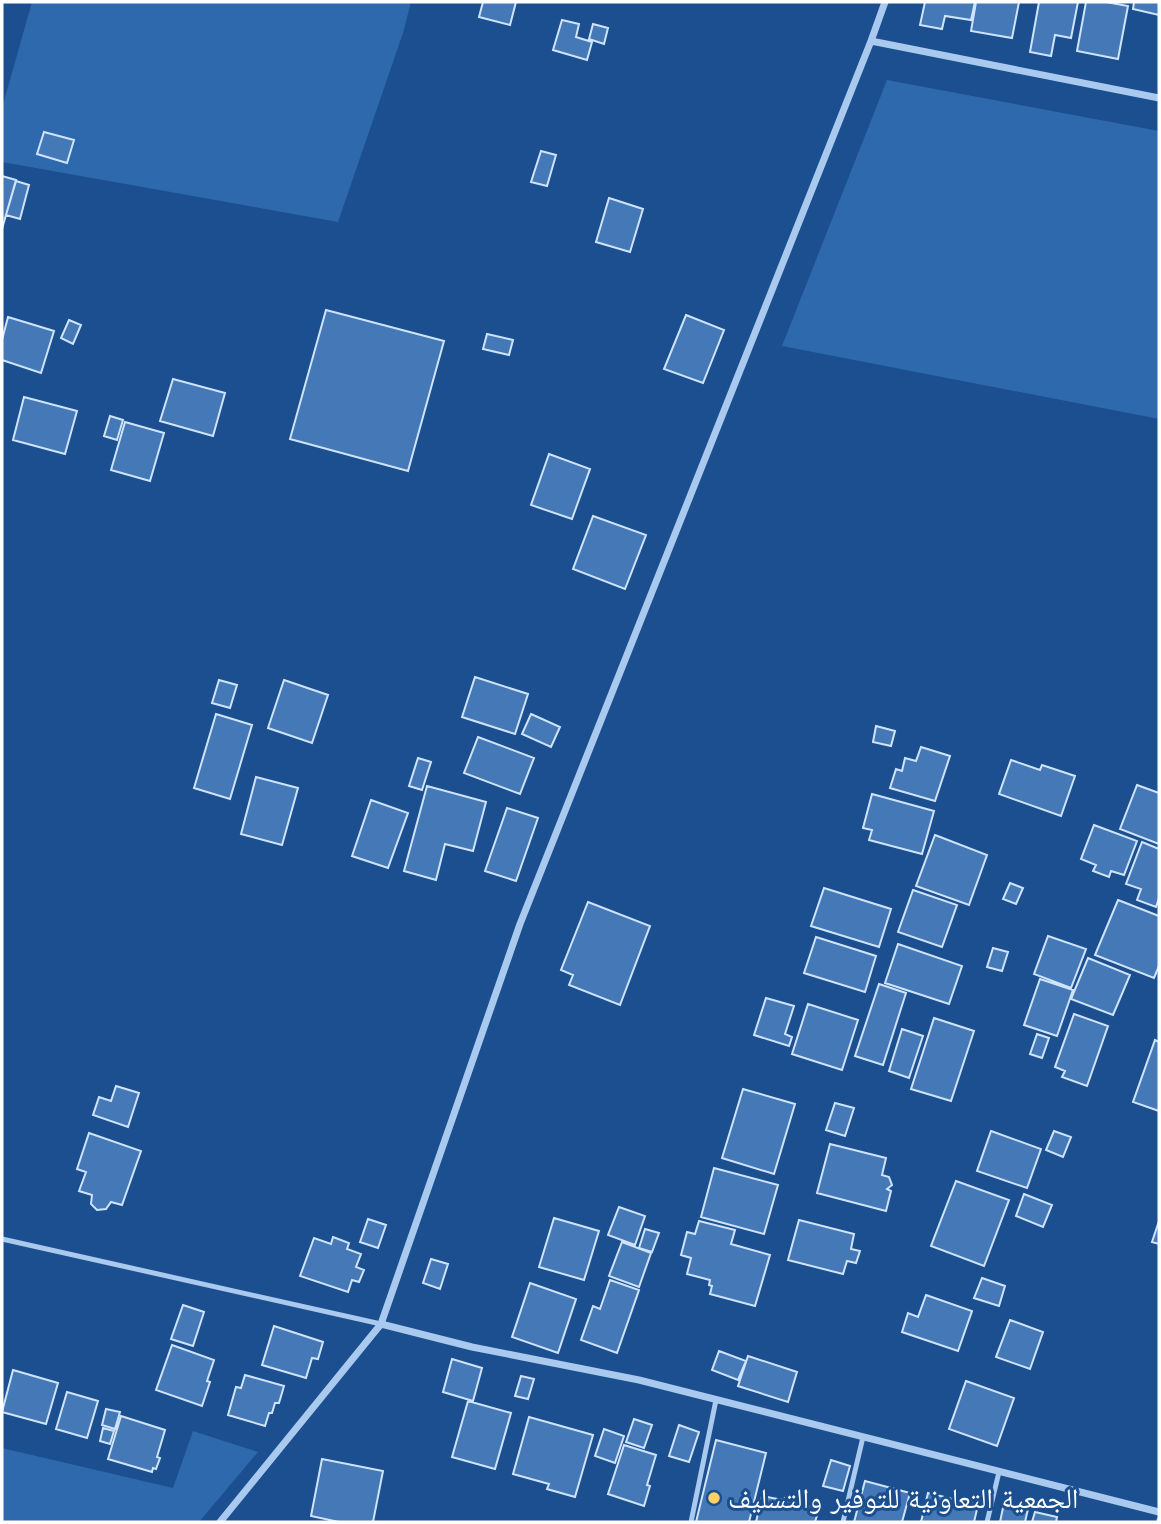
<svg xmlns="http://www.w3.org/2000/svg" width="1161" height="1524" font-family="Jost,'Noto Naskh Arabic',sans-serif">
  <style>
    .green { fill: #2e69ad }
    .building { fill: #4478b7; stroke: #cfe3fa; stroke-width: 2 }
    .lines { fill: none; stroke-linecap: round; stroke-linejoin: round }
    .lane { stroke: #a9c9ee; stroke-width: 5 }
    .street { stroke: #a9c9ee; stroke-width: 7 }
    .poi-dot { fill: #ffd166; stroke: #1b4f8f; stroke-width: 2.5 }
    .labels { text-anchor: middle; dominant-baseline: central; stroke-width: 6; stroke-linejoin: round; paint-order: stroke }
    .poi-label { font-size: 28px; fill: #fff; stroke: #1b4f8f; text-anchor: start }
  </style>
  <rect width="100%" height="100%" fill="#1b4f8f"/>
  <path class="green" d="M32,2H411L403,33L338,222L2,162V108Z
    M887,80L1159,131V419L782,346Z
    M193,1431L258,1452L199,1522H2V1448L173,1488Z"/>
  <path class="building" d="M483,2H516L510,25L479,17Z
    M925,2H975L971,20L945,16L942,29L920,25Z
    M976,2H1019L1012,38L971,31Z
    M1039,2H1078L1071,38L1055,35L1051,56L1030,52Z
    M1086,2H1106L1128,6L1118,59L1077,51Z
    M1134,2H1159V15L1133,9Z
    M562,20L579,24L576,37L592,42L587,60L553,50Z
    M593,24L608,28L604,44L589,39Z
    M44,132L74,140L67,163L37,154Z
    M541,151L556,155L547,186L531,182Z
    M2,176L16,180L2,229Z
    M16,181L29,185L20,219L6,215Z
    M609,198L643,209L630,252L596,242Z
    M326,310L444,341L408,471L290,439Z
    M686,315L724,330L703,383L664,369Z
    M8,317L54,331L41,373L2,360V340Z
    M69,320L81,325L73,344L61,338Z
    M487,334L513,340L509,355L483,349Z
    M173,379L225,393L213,436L160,421Z
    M24,397L77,411L65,454L13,440Z
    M110,416L123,420L117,440L104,436Z
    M125,422L164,433L150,481L111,470Z
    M549,454L590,469L572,519L531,505Z
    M593,516L646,535L625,589L573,569Z
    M475,677L528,694L515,734L462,717Z
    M219,680L237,685L230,708L212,703Z
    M284,680L328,695L312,743L268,728Z
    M216,714L252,725L230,799L194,788Z
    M531,714L560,727L551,747L522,734Z
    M876,726L895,731L891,746L873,742Z
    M478,737L534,758L520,794L464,773Z
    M921,747L950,756L935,801L890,788L896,769L902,771L905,758L916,761Z
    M418,758L431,762L422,790L409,786Z
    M1011,760L1040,770L1042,765L1075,776L1061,816L999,794Z
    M256,777L298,788L282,845L241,834Z
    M1137,785L1159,793V844L1120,829Z
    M427,786L486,802L473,851L445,844L436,880L404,871Z
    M872,794L934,811L922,854L869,840L872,830L863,828Z
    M371,800L408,813L388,868L352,856Z
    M507,808L538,818L516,881L485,871Z
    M1094,825L1137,841L1124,875L1111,871L1109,877L1093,871L1096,865L1081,859Z
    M935,835L987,855L969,905L916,886Z
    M1142,842L1159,849V898L1156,907L1137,900L1141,889L1126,884Z
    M1010,883L1023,888L1016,904L1003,899Z
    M824,888L891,909L879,947L811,926Z
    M913,890L957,905L942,947L898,932Z
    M1118,900L1159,916V966L1154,978L1095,955Z
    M588,902L650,926L620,1005L569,985L573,975L561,970Z
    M1048,936L1086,949L1071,988L1034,974Z
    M816,937L876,956L865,992L804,973Z
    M898,944L962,966L949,1004L885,983Z
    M993,948L1008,952L1002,971L987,967Z
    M1088,958L1130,975L1113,1015L1071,999Z
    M1040,979L1073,990L1057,1036L1024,1025Z
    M879,984L906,993L883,1065L855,1056Z
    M766,998L794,1006L785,1034L792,1037L789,1046L754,1035Z
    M808,1004L858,1020L842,1070L792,1054Z
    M1074,1014L1108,1026L1087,1086L1062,1077L1065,1071L1055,1067Z
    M934,1018L974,1031L951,1101L911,1089Z
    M902,1029L923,1036L909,1078L889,1071Z
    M1037,1034L1049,1038L1042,1058L1030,1054Z
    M1155,1040L1159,1042V1111L1133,1102Z
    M116,1086L139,1093L128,1127L93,1115L99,1097L111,1101Z
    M743,1089L795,1104L774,1174L722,1158Z
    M835,1103L854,1108L845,1136L826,1130Z
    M991,1131L1041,1149L1027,1188L977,1171Z
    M1054,1131L1071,1137L1063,1157L1046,1150Z
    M89,1133L141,1151L122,1205L111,1202L106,1209L97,1210L91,1204L92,1195L79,1191L86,1172L77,1169Z
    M830,1144L886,1158L882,1175L889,1177L892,1185L887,1189L891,1191L886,1211L817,1193Z
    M714,1168L778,1185L764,1234L701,1217Z
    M956,1181L1009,1200L984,1266L931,1246Z
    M1024,1194L1052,1205L1043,1227L1016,1216Z
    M619,1207L645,1216L635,1245L608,1235Z
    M554,1218L599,1231L584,1280L539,1267Z
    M368,1219L386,1225L378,1248L360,1242Z
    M799,1220L854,1234L851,1249L860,1251L856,1263L847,1261L843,1274L788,1260Z
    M699,1221L735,1230L731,1244L770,1255L755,1306L710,1294L712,1286L709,1285L710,1280L687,1274L691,1258L681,1255L687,1232L695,1234Z
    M1159,1221V1244L1152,1242Z
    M645,1229L659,1233L652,1252L639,1248Z
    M333,1237L349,1243L347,1249L361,1254L356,1267L364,1270L359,1282L352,1280L348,1292L300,1276L314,1238L331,1244Z
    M622,1242L651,1253L639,1287L609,1276Z
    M431,1259L448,1264L440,1289L423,1283Z
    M982,1278L1005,1286L999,1306L974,1298Z
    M610,1280L639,1290L617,1353L581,1340L593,1306L600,1309Z
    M530,1283L576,1299L558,1353L512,1337Z
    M926,1295L972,1311L958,1351L902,1332L908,1313L918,1317Z
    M183,1305L204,1312L193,1346L171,1339Z
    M1010,1320L1043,1332L1030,1369L996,1357Z
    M274,1326L323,1342L318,1359L312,1358L306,1378L262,1365Z
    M172,1345L214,1360L207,1381L210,1382L202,1406L156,1390Z
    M719,1351L746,1361L738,1380L712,1370Z
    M748,1356L797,1372L788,1402L738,1386Z
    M452,1359L482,1368L473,1401L443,1392Z
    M13,1370L58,1383L46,1424L2,1412Z
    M245,1375L284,1386L279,1403H275L272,1413H269L265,1426L228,1415L236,1387L241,1388Z
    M521,1376L534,1379L528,1399L515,1396Z
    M966,1381L1014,1398L997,1446L949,1429Z
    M67,1392L98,1401L87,1438L56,1429Z
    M468,1401L511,1413L495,1469L452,1457Z
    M106,1409L120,1412L115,1429L102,1425Z
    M121,1416L165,1430L157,1457L160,1458L156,1469L153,1468L152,1472L108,1459Z
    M529,1417L593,1435L575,1497L547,1489L549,1484L513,1474Z
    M634,1419L652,1425L644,1448L626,1442Z
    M679,1425L699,1432L689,1462L669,1456Z
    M103,1428L114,1431L110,1444L100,1441Z
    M604,1429L624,1436L615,1463L595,1456Z
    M716,1440L766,1453L749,1522H696Z
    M624,1445L656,1455L647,1485L650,1486L644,1506L608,1494Z
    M322,1459L383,1471L373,1522H339L311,1516Z
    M831,1460L850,1466L843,1491L823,1486Z
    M865,1481L910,1493L902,1522H854Z
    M928,1493L978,1505L974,1522H921Z
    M793,1495L798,1498L801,1504L819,1509L815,1522H756L762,1496L783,1500L787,1496Z
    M1004,1503L1028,1509L1025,1522H1000Z
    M1035,1512L1057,1517L1056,1522H1032Z"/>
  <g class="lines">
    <path class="lane" d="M2,1239L381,1324
      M691,1522L716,1400
      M843,1522L863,1437
      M987,1522L999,1472
      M1159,1522V1520"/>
    <path class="street" d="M871,41L1159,98
      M381,1324L472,1347L639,1380L1159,1512
      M220,1522L381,1324L520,924L871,41L885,2"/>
  </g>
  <circle class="poi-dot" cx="714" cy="1498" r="7"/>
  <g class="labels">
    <g class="poi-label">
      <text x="728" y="1498">الجمعية التعاونية للتوفير والتسليف</text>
    </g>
  </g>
  <rect width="1161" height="1524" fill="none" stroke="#ffffff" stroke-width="7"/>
</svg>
